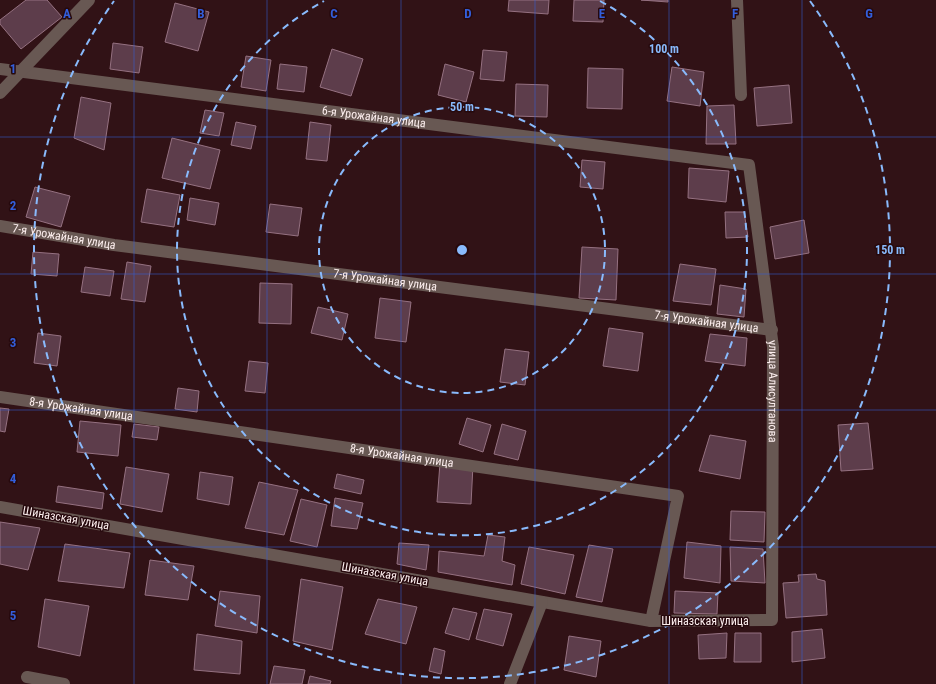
<svg xmlns="http://www.w3.org/2000/svg" width="936" height="684" font-family="'Roboto Condensed',sans-serif">
  <style>
    .building { fill: #5d3d4b; stroke: #957181 }
    .lines { fill: none; stroke-linecap: round; stroke-linejoin: round }
    .minor { stroke: #685853; stroke-width: 12 }
    .grid { fill: none; stroke: #335eda; stroke-width: 1; stroke-opacity: 0.55 }
    .ring { fill: none; stroke: #89bafc; stroke-width: 2; stroke-dasharray: 7 5 }
    .labels { text-anchor: middle; dominant-baseline: central; stroke-width: 3; stroke-linejoin: round; paint-order: stroke }
    .street-label { font-size: 12px; fill: #fdefef; stroke: #26090d }
    .grid-label { font-size: 13px; text-anchor: middle; font-weight: bold; fill: #335eda; stroke: #26090d; stroke-width: 3; stroke-linejoin: round; paint-order: stroke }
    .centre { fill: #89bafc; stroke: #26090d; stroke-width: 2 }
    .ring-label { font-size: 12px; text-anchor: middle; font-weight: bold; fill: #89bafc; stroke: #26090d; stroke-width: 3; stroke-linejoin: round; paint-order: stroke }
  </style>
  <rect width="100%" height="100%" fill="#311216"/>
  <path class="building" d="M26,0H47L62,17L21,49L0,24V20Z
    M509,0H549L548,14L508,11Z
    M574,0H604L603,22L573,21Z
    M641,0H668V2Z
    M175,3L209,12L198,51L165,42Z
    M113,43L143,47L139,73L110,69Z
    M332,49L363,59L351,96L320,87Z
    M483,50L507,52L504,81L480,79Z
    M246,56L271,60L266,91L241,87Z
    M280,64L307,67L304,92L277,89Z
    M445,64L474,72L466,102L438,95Z
    M672,67L704,72L700,106L667,101Z
    M588,68L623,69L622,109L587,108Z
    M516,84L548,85L547,117L515,116Z
    M789,85L792,123L757,126L754,88Z
    M81,97L111,103L104,150L74,138Z
    M734,105L736,144H706L707,106Z
    M205,110L224,113L219,136L200,133Z
    M236,122L256,126L251,149L231,145Z
    M310,122L331,125L327,161L306,159Z
    M172,138L220,150L210,189L162,178Z
    M582,160L605,162L603,189L580,187Z
    M689,168L729,171L726,202L688,198Z
    M35,187L70,196L61,227L26,217Z
    M147,189L180,195L174,227L141,222Z
    M190,198L219,203L215,225L187,220Z
    M270,204L302,208L298,236L266,232Z
    M725,212H744L748,237L726,238Z
    M804,220L809,253L775,259L770,227Z
    M582,247L618,249L616,300L579,298Z
    M33,252L59,254L57,276L31,274Z
    M127,262L151,266L145,302L121,299Z
    M680,264L716,269L711,305L673,301Z
    M85,267L114,271L110,296L81,292Z
    M260,283L292,284L291,324L259,323Z
    M720,285L746,289L744,317L717,314Z
    M380,298L411,302L406,342L375,338Z
    M318,307L348,314L342,340L311,333Z
    M609,328L643,333L638,371L603,366Z
    M38,333L61,336L57,366L34,363Z
    M710,334L747,338L745,366L705,361Z
    M505,349L529,352L525,385L500,382Z
    M249,361L268,363L265,393L245,391Z
    M178,388L199,391L197,412L175,409Z
    M0,408L9,409L5,432L0,431Z
    M467,418L491,425L483,452L459,444Z
    M80,421L121,425L118,456L77,452Z
    M868,423L873,469L841,471L838,425Z
    M134,424L159,427L157,440L132,437Z
    M502,424L526,431L518,460L494,454Z
    M710,435L746,441L740,479L699,471Z
    M440,463L473,465L471,504L437,502Z
    M126,467L169,474L162,512L120,504Z
    M200,472L233,477L229,505L197,499Z
    M337,474L364,480L361,494L334,488Z
    M259,482L298,490L284,535L245,528Z
    M58,486L104,493L102,509L56,502Z
    M335,498L363,503L357,529L331,526Z
    M301,499L327,505L317,547L290,541Z
    M731,511L765,512L764,542L730,540Z
    M0,522L40,528L28,570L0,564Z
    M488,535L505,537L502,561L515,565L512,585L438,572L439,551L484,556Z
    M687,542L721,546L720,583L684,578Z
    M399,543L429,545L426,570L397,564Z
    M65,544L130,553L124,588L58,581Z
    M589,545L613,549L602,602L576,597Z
    M529,547L574,555L565,594L521,584Z
    M730,547L763,549L765,583L731,581Z
    M150,560L194,566L188,600L145,595Z
    M816,574L817,579L825,581L827,615L786,618L783,583L799,582L798,575Z
    M301,579L343,587L332,650L293,641Z
    M220,591L260,596L257,633L215,626Z
    M675,591L718,593L717,614L674,613Z
    M45,599L89,606L80,656L38,647Z
    M378,599L417,607L406,644L365,634Z
    M453,608L477,613L469,640L445,633Z
    M484,609L512,614L503,646L476,639Z
    M822,629L825,658L792,662V632Z
    M727,633L726,658L699,659L698,635Z
    M735,633H761V662H734Z
    M197,634L242,641L240,674L194,670Z
    M569,636L601,641L596,677L564,670Z
    M434,648L445,651L441,674L429,671Z
    M274,666L305,670L302,684H270Z
    M310,676L331,681L330,684H308Z"/>
  <g class="lines">
    <g class="minor">
      <path d="M737,0L741,95"/>
      <path id="s1" d="M0,69L749,165L773,347L772,620L651,621L0,507"/>
      <path d="M0,93L89,0"/>
      <path id="s2" d="M0,226L114,245L772,330"/>
      <path id="s3" d="M0,397L678,496L651,621"/>
      <path d="M27,677L64,684"/>
      <path d="M510,684L542,602"/>
    </g>
  </g>
  <path class="grid" d="M134,0V684M267,0V684M401,0V684M535,0V684M669,0V684M802,0V684M0,137H936M0,274H936M0,410H936M0,547H936"/>
  <g class="ring">
    <circle cx="462" cy="250" r="143"/>
    <path d="M600 1A285 285 0 1 1 324 1"/>
    <path d="M810 1A428 428 0 1 1 114 1"/>
  </g>
  <g class="labels">
    <g class="street-label">
      <text stroke="none"><textPath href="#s1" startOffset="377">6-я Урожайная улица</textPath></text>
      <text stroke="none"><textPath href="#s2" startOffset="65">7-я Урожайная улица</textPath></text>
      <text stroke="none"><textPath href="#s2" startOffset="389">7-я Урожайная улица</textPath></text>
      <text stroke="none"><textPath href="#s2" startOffset="713">7-я Урожайная улица</textPath></text>
      <text stroke="none"><textPath href="#s1" startOffset="983">улица Алисултанова</textPath></text>
      <text stroke="none"><textPath href="#s3" startOffset="82">8-я Урожайная улица</textPath></text>
      <text stroke="none"><textPath href="#s3" startOffset="406">8-я Урожайная улица</textPath></text>
      <text transform="translate(66 518) rotate(10)">Шиназская улица</text>
      <text transform="translate(385 574) rotate(10)">Шиназская улица</text>
      <text x="705" y="621">Шиназская улица</text>
    </g>
  </g>
  <g class="grid-label">
    <text x="67" y="18">A</text>
    <text x="201" y="18">B</text>
    <text x="334" y="18">C</text>
    <text x="468" y="18">D</text>
    <text x="602" y="18">E</text>
    <text x="735" y="18">F</text>
    <text x="869" y="18">G</text>
    <text x="13" y="73">1</text>
    <text x="13" y="210">2</text>
    <text x="13" y="347">3</text>
    <text x="13" y="483">4</text>
    <text x="13" y="620">5</text>
  </g>
  <circle cx="462" cy="250" r="6" class="centre"/>
  <g class="ring-label">
    <text x="664" y="53">100 m</text>
    <text x="462" y="111">50 m</text>
    <text x="890" y="254">150 m</text>
  </g>
</svg>
